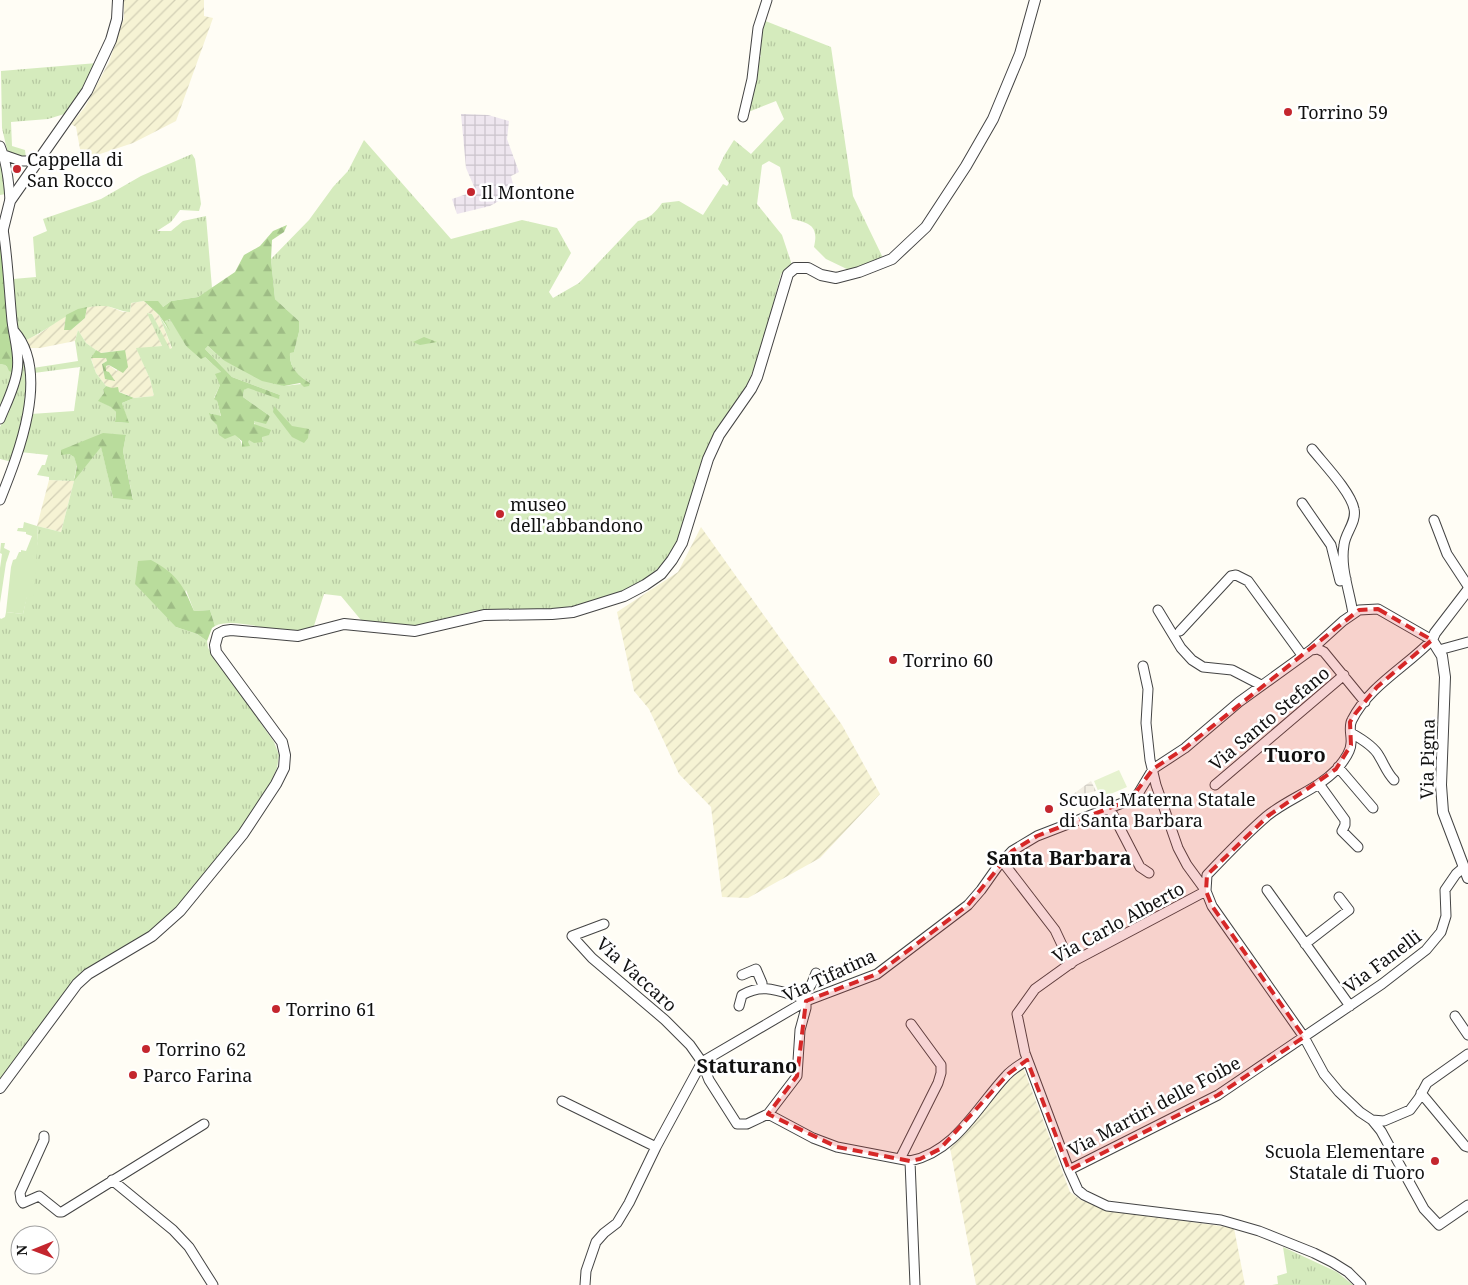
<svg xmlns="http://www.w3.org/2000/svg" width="1468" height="1285" font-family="'Noto Serif',serif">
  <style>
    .industrial { fill: url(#industrial-grid) }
    .farmland { fill: url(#farmland-furrows) }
    .grass { fill: url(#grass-tufts); fill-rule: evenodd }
    .forest { fill: url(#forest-firs) }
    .garden { fill: #d5ebbd }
    .pitch { fill: #e6f2cf }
    .plaza { fill: url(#plaza-grid) }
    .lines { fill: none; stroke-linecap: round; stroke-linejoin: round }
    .minor-casing { stroke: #444; stroke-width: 11 }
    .tertiary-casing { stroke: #444; stroke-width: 12 }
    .minor { stroke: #fff; stroke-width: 9 }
    .tertiary { stroke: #fff; stroke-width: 10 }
    .marked { fill: #d62828; fill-opacity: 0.2; stroke: #d62828; stroke-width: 4; stroke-dasharray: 10 6; stroke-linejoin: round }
    .poi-dot { fill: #c4262e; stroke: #fff; stroke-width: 2 }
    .labels { text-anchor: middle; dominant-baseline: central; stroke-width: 5; stroke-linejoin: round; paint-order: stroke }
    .poi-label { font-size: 18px; fill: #111; stroke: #fff; text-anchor: start }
    .street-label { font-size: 18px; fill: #111; stroke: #fff }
    .quarter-label { font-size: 20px; font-weight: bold; fill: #111; stroke: #fff }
  </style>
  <defs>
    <pattern id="industrial-grid" width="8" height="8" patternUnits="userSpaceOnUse" patternTransform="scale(1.25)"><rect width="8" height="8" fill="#eee6ef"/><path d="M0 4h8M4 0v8" fill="none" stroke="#cbc4cc"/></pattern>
    <pattern id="farmland-furrows" width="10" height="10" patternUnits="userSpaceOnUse" patternTransform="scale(1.25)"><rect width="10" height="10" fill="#f6f3d4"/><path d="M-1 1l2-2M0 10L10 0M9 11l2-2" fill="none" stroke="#d2cfb5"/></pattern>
    <pattern id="grass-tufts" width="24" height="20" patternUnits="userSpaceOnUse" patternTransform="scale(1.25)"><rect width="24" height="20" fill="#d5ebbd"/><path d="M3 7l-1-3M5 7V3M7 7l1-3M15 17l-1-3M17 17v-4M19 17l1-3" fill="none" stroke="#b6c8a1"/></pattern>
    <pattern id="forest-firs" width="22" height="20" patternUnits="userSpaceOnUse" patternTransform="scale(1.25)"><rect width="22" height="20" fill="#b9dc9c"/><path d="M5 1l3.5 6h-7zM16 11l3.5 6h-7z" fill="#9ebc85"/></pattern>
    <pattern id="plaza-grid" width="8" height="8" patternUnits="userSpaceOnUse" patternTransform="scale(1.25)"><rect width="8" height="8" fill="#f1ede2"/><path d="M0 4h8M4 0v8" fill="none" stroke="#cecac1"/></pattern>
  </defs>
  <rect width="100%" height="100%" fill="#fffdf5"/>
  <path class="industrial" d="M461,114L488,115L509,121L507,139L519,172L511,176L515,192L490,206L457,214L452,199L476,191L466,168Z"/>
  <path class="farmland" d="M124,0H204V16L213,18L176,121L133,143L82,160L76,127L71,124L85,107L109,62L124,18Z
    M144,301L159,315L172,349H170L166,344L152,314L148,313L162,346L137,349L150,379L154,396L134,398L106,386L96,373L91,358H106L107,361L102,364L105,378L114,381L109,372L106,371V366L109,365L117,371L125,350L100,353L86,343L78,330L75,341L40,348H28L26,340L39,334L66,315L64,330H71L85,318L87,307L105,305L123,312H130L131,303Z
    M49,480L74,481L61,532L37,526Z
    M701,527L842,725L880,794L820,858L748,898L722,897L711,807L679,774L649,709L634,691L617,612L678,572Z
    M1023,1067L1070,1192L1081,1200L1108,1210L1234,1228L1245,1285H976L950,1148L1008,1082Z"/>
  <path class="grass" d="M763,20L831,47L853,196L883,258L853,272L826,259L814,247C819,226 810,223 792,219L780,167L769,161L762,165L757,204L782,235L792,265L786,268L781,274L760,354L746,387L718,427L707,449L682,529L672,552L660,567L642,581L625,590L580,605L554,609H512L474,611L410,627L361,620L341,596L324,594L313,629C307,630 300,632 294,632C272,632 234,617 215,626L210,610L194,611L186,590L176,627L197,634L207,641L208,648L274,742L279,755L277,768L268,788L249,817L215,862L185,899L164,921L148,934L76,978L0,1083V618L1,619L5,617L6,612L23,614L38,541L37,526L61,532L74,481L49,480V477L37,475L42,465H45L48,455L20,452L31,414L74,411L80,367L34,373L33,368L78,361L75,341L78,330L86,343L96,350L91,359L96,373L106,386L103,389L104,393L99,401L112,407L116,412L115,422L128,423L122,403L134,398L154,396L150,379L136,348L162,346L147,313L152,314L170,349L172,348L159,315L167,328L165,320L171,319L186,346L205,357L221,372L220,385L214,398L217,401L221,417L210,413L211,419C221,427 241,433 242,446L249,439L263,441L262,437L253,421L270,416L243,397L244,390L248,387L279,398L280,395L232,377L205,349L208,346L223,360L284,386L310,383C297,375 289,368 290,352H294L299,332V321L275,299L271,259L309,220L333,187L348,171L364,140L451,239L522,220L557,228L571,253L549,292L553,298L579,283L638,221C649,219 656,212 662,203L679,201L703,215L723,184L727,186L729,183L718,169L724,156L734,140L751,154L784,119L776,101L746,113L756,64L761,56L757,49ZM126,435L123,451L133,499L113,498L101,446L74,479L77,465L74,457L69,454Z
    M97,63L71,112L48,119L11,122L12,146L25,150L26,159L8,154L2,128L1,71Z
    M192,154L195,159L201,204L199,211L180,210L171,222L157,231H171L183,221L206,216L212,288L198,297L171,301L163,307L144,301L131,303L130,312C120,312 113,306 104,306C73,304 52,329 26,340L17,330L13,279L36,277L33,237L47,231L43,219L101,199L141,176Z
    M0,156L5,177L6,194L0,195Z
    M18,339L27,375L26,404L12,462L0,459V427L9,408Z
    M0,364H4L14,373L0,410Z
    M1283,1247L1337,1272L1353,1285H1272L1278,1284L1277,1276L1287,1273Z"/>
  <path class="forest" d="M287,225L284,232L272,240L271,259L275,299L299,321V332L294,352L290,353C289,368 298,375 310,383L309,386L304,387L300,383L284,386L262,381L223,360L208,346L205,349L232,377L280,395L279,399L248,388L244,390L243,397L270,416L266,424L254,421V424L271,430L269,435L262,437L263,442L254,443L249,440L248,442L250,446L242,447V441L235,435L225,439L219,435L217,425L211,419L209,413L221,416L217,401L214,399L220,385L215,374L221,372L205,357L201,359L186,346L170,319L165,321L170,331L159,315L144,301H158L163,307L171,301L198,297L235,272L244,255L260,246L273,231Z
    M0,248L2,250L5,297L13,347L14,373L9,371C7,366 6,364 0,364Z
    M87,307L85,318L71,330H64L66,315L78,309Z
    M424,337L437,342L420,345L413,342Z
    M96,350L101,353L125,350L128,367L123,373L109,365L106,366V371L109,372L115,381L105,379L102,364L107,361L106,358H91Z
    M106,386L112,388L118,387L119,392L134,398L122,403L129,423L115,422L116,412L111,407L98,401L104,393L103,389Z
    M274,406L292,426L309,429L308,438L304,443L292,437L273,412Z
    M103,433L126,435L123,451L133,500L113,498L101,447L74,481L77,466L74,457L69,454L61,455V450Z
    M151,560C176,573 184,586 194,611L210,610L215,626L212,628L207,641L197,634L176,627L135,584L138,561Z"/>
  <path class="garden" d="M24,522L37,526L38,541L33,596L27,597L23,614L6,612L11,567L13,560L16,559L19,552H21V550L26,551L32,536L26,534V532L17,531L18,528H23Z
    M1,543H5L4,548L10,551L6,563L0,603V568L2,554L0,553Z"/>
  <path class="pitch" d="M1119,770L1127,787L1101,798L1094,781Z"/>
  <path class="plaza" d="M1091,781L1096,791L1073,797L1072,795Z"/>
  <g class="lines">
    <g class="minor-casing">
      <path id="minor" d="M743,117L752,79L758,28L767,0
        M0,146C7,163 9,182 10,201
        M4,155L21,161H38
        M0,419C6,404 15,387 17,371C20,355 14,338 12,321C9,290 8,260 3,229
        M1312,449C1323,463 1351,492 1354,509C1357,522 1345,533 1344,545C1340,568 1350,592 1353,614
        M0,500C18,455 51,373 14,331
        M1302,503L1331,545L1340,581L1346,579
        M1434,520L1447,554L1468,586
        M1158,610L1181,648L1192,660L1203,667L1232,670L1261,685
        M1180,631L1231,576L1236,575L1248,581L1302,655
        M1311,650L1318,649L1324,652L1365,702
        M1439,650L1468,642
        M1143,666L1148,689L1146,723L1150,760L1156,785L1178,848L1187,865L1206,891L1212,906L1304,1037L1324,1074L1339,1092L1360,1112L1372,1120L1384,1121L1410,1110L1419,1098L1427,1083L1468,1054
        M1351,733C1360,738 1374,746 1379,756C1384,764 1387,773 1394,780
        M1338,767L1373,808
        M1153,769L1185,748L1239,702L1311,650L1343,621L1359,610L1378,609L1432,640C1406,667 1369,686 1352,720C1348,727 1352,736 1351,743C1351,752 1343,762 1337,769C1317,790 1289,798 1267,816C1246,834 1226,855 1207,875L1206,891
        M1319,784L1345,820V825L1342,831L1358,847
        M1215,785L1344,675
        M1110,809L1140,867L1149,873
        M1002,861L1055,930L1071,964
        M1267,890L1350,1006
        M1206,891L1074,961L1035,989L1017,1014L1025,1053L1069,1170L1078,1190L1084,1195L1107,1206L1221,1220L1259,1231L1314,1253L1332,1262L1348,1272L1361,1285
        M604,924L572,936L592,958L665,1020L690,1045L702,1062L709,1080L737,1124H747L768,1114L797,1076L800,1030L806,1008V1001L803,998C780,992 764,982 742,995L739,1006
        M1305,944L1349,910L1339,897
        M742,975L756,969L762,983V988
        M803,998L812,983L816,973
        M1455,1016L1468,1035
        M1421,1093L1465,1146L1468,1147
        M562,1101L656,1147
        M768,1114L813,1138L837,1147L910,1161C955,1152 977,1107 1006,1076C1012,1069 1020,1065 1027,1060
        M1372,1120L1381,1131L1424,1209L1439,1225L1468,1205
        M44,1136V1140L20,1193L21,1200L23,1203L39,1196L59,1212H62L204,1124
        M900,1159L938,1083L941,1073V1065L911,1024
        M910,1161L915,1285
        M1069,1170L1218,1095L1382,984L1426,950L1441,932L1446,916L1445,890L1456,874L1463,868
        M112,1180L173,1230L189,1247L213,1285
        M585,1285L586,1271L596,1242L604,1233L617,1223L629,1203L656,1147L702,1062L806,1001L877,974L968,905L981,890L998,866L1012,851L1037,836L1130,800L1138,794L1153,769"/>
    </g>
    <g class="tertiary-casing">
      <path id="tertiary" d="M3,229L10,201L87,91L111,40L117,19L118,0
        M1468,590L1435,633L1432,640L1442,656L1445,677L1441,785L1443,812L1468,878
        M0,1088L77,984L88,974L152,936L180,911L243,834L276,784L284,768L285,755L282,742L216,652L215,645L218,634L224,631L231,630L298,636L344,624L415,631L484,615L552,614L573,612L624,596L645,585L661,574L672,560L682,543L708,459L719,435L751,389L757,377L788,274L795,268H808L821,275L836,278L859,272L892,259L926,227L966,166L993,119L1020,54L1035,0"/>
    </g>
    <use href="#minor" class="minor"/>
    <use href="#tertiary" class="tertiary"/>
  </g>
  <path class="marked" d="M1378,609L1432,640L1377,687L1355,714L1350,722L1351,745L1336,769L1268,816L1207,875L1206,891L1212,906L1304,1037L1218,1095L1069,1170L1027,1060L1008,1074L940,1149L920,1159L910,1161L837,1147L768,1114L797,1076L806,1001L877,974L968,905L1012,851L1037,836L1130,800L1153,769L1185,748L1359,610Z"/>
  <g class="poi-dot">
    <circle cx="1288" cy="112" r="5"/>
    <circle cx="17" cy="169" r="5"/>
    <circle cx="471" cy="192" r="5"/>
    <circle cx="500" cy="514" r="5"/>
    <circle cx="893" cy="660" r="5"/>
    <circle cx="1049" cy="809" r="5"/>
    <circle cx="276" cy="1009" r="5"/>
    <circle cx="146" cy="1049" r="5"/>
    <circle cx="133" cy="1075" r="5"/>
    <circle cx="1435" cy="1161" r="5"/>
  </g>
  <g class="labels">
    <g class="poi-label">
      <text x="1298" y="112">Torrino 59</text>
      <text x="27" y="159">Cappella di<tspan x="27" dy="21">San Rocco</tspan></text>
      <text x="481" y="192">Il Montone</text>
      <text x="510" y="504">museo<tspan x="510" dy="21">dell'abbandono</tspan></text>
      <text x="903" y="660">Torrino 60</text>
      <text x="1059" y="799">Scuola Materna Statale<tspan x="1059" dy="21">di Santa Barbara</tspan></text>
      <text x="286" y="1009">Torrino 61</text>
      <text x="156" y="1049">Torrino 62</text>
      <text x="143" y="1075">Parco Farina</text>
      <text x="1425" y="1151" text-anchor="end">Scuola Elementare<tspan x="1425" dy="21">Statale di Tuoro</tspan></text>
    </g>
    <g class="street-label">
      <text transform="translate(1269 718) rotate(-40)">Via Santo Stefano</text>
      <text transform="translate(1427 759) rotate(-89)">Via Pigna</text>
      <text transform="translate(1118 922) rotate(-29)">Via Carlo Alberto</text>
      <text transform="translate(1382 961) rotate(-37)">Via Fanelli</text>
      <text transform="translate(637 974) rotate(42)">Via Vaccaro</text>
      <text transform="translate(829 975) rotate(-25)">Via Tifatina</text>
      <text transform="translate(1154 1106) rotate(-28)">Via Martiri delle Foibe</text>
    </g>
    <g class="quarter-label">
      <text x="1295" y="754">Tuoro</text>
      <text x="1059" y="857">Santa Barbara</text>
      <text x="747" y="1065">Staturano</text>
    </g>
  </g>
  <g transform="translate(35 1250) rotate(269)"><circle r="24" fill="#ffffff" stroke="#a0a0a0"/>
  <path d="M0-4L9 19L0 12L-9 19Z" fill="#c4262e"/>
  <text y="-8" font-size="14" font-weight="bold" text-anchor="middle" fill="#111111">N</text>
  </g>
</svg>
